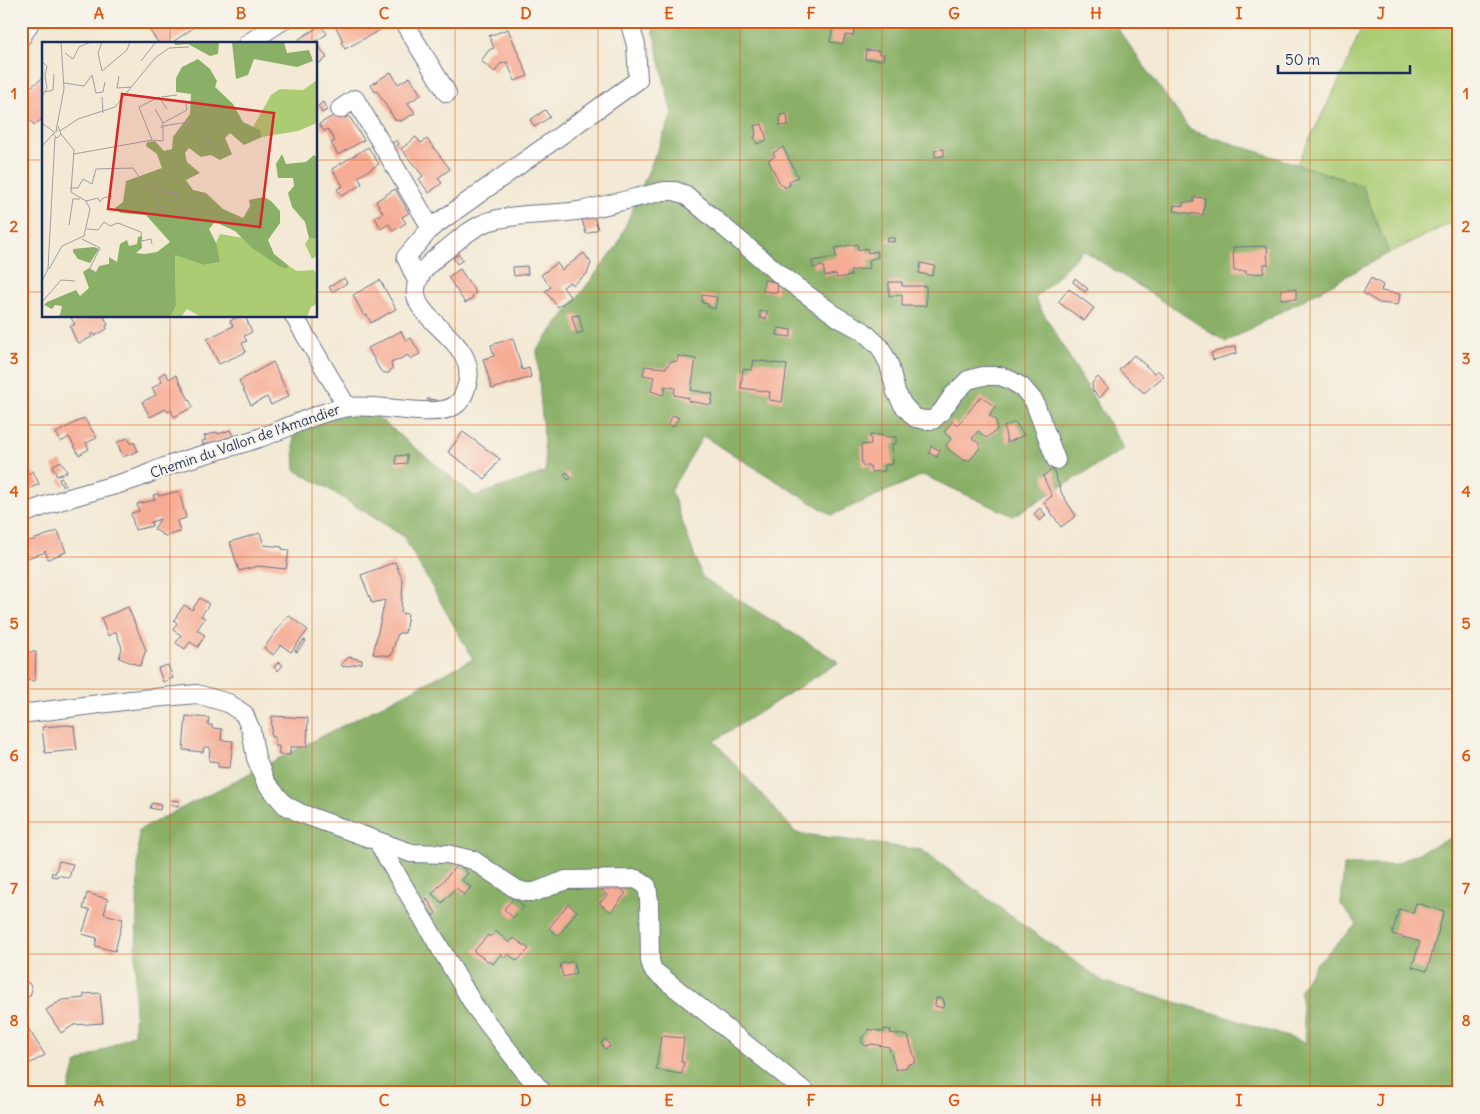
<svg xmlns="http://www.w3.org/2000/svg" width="1480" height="1114" font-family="Delius,sans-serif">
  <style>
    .green { fill: #accc74; stroke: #647e69 }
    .forest { fill: #89b066; stroke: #527062 }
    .building { fill: #f6ac94 }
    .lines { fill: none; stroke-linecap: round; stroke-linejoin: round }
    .minor-casing { stroke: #677087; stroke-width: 20 }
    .minor { stroke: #fff; stroke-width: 18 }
    .grid { fill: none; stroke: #de5710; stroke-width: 1; stroke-opacity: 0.55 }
    .labels { text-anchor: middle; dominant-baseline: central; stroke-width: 4.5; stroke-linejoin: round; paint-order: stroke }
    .street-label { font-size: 14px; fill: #1b2f5e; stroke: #f7f3e8 }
    .inset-road { fill: none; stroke: #9d9fa5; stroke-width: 1 }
    .view { fill: #d62828; fill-opacity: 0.15; stroke: #d62828; stroke-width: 2.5 }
    .inset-edge { fill: none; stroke: #1b2f5e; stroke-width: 2.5 }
    .neatline { fill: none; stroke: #de5710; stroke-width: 2 }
    .grid-label { font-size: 16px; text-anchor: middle; font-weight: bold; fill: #de5710 }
  </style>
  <rect width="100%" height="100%" fill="#f7f3e8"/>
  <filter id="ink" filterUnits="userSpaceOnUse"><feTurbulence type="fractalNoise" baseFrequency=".02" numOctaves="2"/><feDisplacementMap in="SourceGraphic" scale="10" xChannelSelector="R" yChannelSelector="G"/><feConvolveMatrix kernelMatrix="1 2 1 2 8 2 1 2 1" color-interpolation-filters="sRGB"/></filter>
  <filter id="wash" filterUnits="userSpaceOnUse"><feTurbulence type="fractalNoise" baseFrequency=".0096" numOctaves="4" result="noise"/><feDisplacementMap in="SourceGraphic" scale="20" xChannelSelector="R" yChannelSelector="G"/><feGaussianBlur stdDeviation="1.12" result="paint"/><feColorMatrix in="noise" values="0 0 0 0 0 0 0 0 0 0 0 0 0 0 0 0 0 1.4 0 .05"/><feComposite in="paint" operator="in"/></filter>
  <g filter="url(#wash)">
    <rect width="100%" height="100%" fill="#f3e9d4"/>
    <path class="green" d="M1364,21H1459V219L1389,253L1362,185L1297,164L1345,69Z"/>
    <path class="forest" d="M651,21H1112L1190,130L1362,185L1389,253L1226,342L1083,250L1035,299L1124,449L1013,516L923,475L832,515L703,436L671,490L702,577L839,662L714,741L796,833L922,850L1019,922L1104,982L1214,1013L1306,1043L1300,990L1315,965L1357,924L1341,905L1344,865H1393L1459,834V1093H68L76,1064L134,1034L139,830L473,659L403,536L324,486L295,470L293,427L369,410L474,496L546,472L537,350L617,246L672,115Z"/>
    <g id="blocks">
      <path class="building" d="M152,21H188L193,28L170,44H159L146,25Z
        M337,21H375L380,30L345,49L341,42L343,41L334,23Z
        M834,21L855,23L853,36L845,35L843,44L830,42Z
        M321,25L327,34L316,41L327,58L316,65V44H302L299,39Z
        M508,29L528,76L515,81L507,62L500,64L495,72L481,61L489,50L494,48L489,36Z
        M866,50L879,51V54H884L883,60L865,59Z
        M391,72L398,84L410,77L421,95L408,103L415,113L401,121L395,120L377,91L375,92L371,85Z
        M44,77V118L34,125L28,118L21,115V104L26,94L24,92Z
        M323,102L327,110L322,113L318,106Z
        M545,110L550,117L535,127L530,120Z
        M340,112L344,118L349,116L364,140L338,155L331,143L335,141L328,129L324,131L319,124Z
        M787,114L788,125L780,126V115Z
        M762,124L767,140L757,144L754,136L756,135L754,126Z
        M416,137L421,143L427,139L450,169L438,178L442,183L429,193L419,179L423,176L401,149Z
        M397,140L399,144L392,149L390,145Z
        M368,147L379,164L358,177L362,184L342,196L337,189L343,186L332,169Z
        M783,147L798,177L789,181L790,185L785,188L783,185H781L768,160L775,156L773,153Z
        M944,149V156L935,157V150Z
        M395,189L409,213L402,217L406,223L393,231L389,224L381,229L375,217L383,213L376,201Z
        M1194,197L1205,198L1203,215L1173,211L1174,205L1183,206V203L1185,202H1194Z
        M28,198L30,209H22V199Z
        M593,213L598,229L586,234L581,216Z
        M887,238H895L894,242L886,241Z
        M857,244L858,250L867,248L868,253L877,251L878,257L869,260L870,268L850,271L851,276L837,278L836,274L825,276L823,266L813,268L812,261L836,257L835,248Z
        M1267,246L1268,264H1264V273L1246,274V271H1234L1233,247Z
        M584,253L591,263L587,274L572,285L570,282L563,287L571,298L558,307L545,291L551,287L541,275L557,263L562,270Z
        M459,254L463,260L457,264L453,258Z
        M921,263L935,266L932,276L919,273Z
        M527,266L528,274L514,276L513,267Z
        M460,269L476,293L472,296L473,298L465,303L448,277Z
        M344,278L347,283L332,292L329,287Z
        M1075,278L1088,289L1085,292L1073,282Z
        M1371,278L1383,285L1381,291L1400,294L1398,305L1379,303L1363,293Z
        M380,280L396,309L371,323L367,315L364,316L353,295Z
        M764,280L778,282L777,293L763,291Z
        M889,282H902V286H926V306H902V295L889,296Z
        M1069,289L1094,308L1084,321L1058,302Z
        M1281,289H1296V299H1281Z
        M702,295L717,297L715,309L708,307V304L702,303Z
        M760,311H767L766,319L760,318Z
        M579,315L583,332L577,334L572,316Z
        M74,316H104L108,325L106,326L107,329L95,336L93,333L90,335L92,337L80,343L77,342L70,327L75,324L71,318Z
        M240,316H245L252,332L244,336L247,341L242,343L246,352L219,364L207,339L233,326L230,321Z
        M778,328L791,330V337L777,335Z
        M401,331L406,341L411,338L420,354L410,359L408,355L398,360L391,363L392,368L389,373H384L380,370L368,348Z
        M513,338L522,370L529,368L531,377L492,389L483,359L494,356L491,345Z
        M1236,346L1237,353L1213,360L1211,353Z
        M1134,355L1154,373L1157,370L1164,376L1144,393L1119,370Z
        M678,356L696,359L691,390L713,394L711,405L688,401L689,398L674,395L675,388L664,386V389H666L663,395L651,391L654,377L643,375L645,366L666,368L670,362L677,361Z
        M754,360L787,365L782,402L769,400L770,392L741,388L743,369L752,370Z
        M273,362L289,396L271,405L267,397L251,405L239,381Z
        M165,372L169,379L176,375L193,407L174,417L171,410L168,412L166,409L150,417L142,402L156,395L152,388L162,382L159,376Z
        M1098,377L1108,388L1100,398L1093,391L1092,383Z
        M981,396L995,407L989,415L996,420L997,430L986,438L978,431L972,439L979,443L980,448L969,461L963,460L949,450L946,445L951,439L944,432L953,421L957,425L963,419Z
        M427,399L437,400V404L430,403Z
        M673,415L679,418L673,427L668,424Z
        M84,418L97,438L86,443L89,449L79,455L69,437L61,442L56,433Z
        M1015,422L1024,435L1007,443L1004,427Z
        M230,430L233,436L204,445L202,441L206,440L204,436L217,432L218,434Z
        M463,432L500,459L485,479L448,452Z
        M870,435H883V437H896V444H892L893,464L885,465V471L871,472L870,466H862L861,445L871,444Z
        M128,438L131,444L134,442L138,451L123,457L117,442Z
        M931,446L940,450L937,457L929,453Z
        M407,455V463L396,464V456Z
        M61,461L67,472L57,476L52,466Z
        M1053,469L1062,494L1076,516L1061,527L1044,502L1052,496L1043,476Z
        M33,471L39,484L21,493V472L23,476Z
        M567,472L571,478L568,480L564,474Z
        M62,478L65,485L62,486L59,479Z
        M179,491L186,518L177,521L180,532L165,536L154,529L160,519L151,522L152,526L135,530L131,513L139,511L137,504L155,500L153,495L158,494L159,496Z
        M1040,508L1046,515L1040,521L1034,514Z
        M58,531L66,552L48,559L45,551L43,553L24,559L21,544Z
        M260,533L264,545L282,547V549L289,550L286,569L258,566L239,571L230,542Z
        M395,562L403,581L401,613L408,614L405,633H398L391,656L373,654L385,600L372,603L361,575Z
        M21,564L26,577L21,579Z
        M200,598L209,604L201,616L205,618L197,630L205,635L198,647L190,642L185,649L176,643L181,635L173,630L177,623L174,620L184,605L192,610Z
        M128,607L146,650L140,666L119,658L122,648L116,632L108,636L101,618Z
        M288,615L308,630L291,652L281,645L273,655L264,648Z
        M304,640L306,641L297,652L295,651Z
        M21,652H36L35,681L21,680Z
        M349,657L362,660V663L343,667L341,664Z
        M279,662L283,665L278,671L274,667Z
        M168,665L173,678L163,682L158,668Z
        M186,716L209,718L208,725H212V728L222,729L221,740L233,741L230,768L218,767V762L209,761L210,747H204L203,752L183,750Z
        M272,716L308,718L307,747H290V755H279V746H275V737H271Z
        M67,725L74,726L77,750L45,753L42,727Z
        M171,800L179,801L178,806L170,804Z
        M152,803L161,805L160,810L150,808Z
        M59,861L73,864L69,878L58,875L57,877L51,876L52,872L55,874Z
        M458,864L468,873L462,880L471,887L464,895L456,888L442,903L432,894Z
        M609,883L615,884L626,893L611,912L599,903L607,896L602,890Z
        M87,893L108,899L104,914L123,919L115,951L95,946L97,938L82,934L90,910L83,909Z
        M514,898L524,907L513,918L504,909Z
        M427,899L436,913L433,916L424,904Z
        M1416,903L1444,911L1427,971L1412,967L1420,942L1392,934L1399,909L1413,913Z
        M568,904L577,911L558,936L549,928Z
        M496,931L509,943L514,938L529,949L517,961L508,954L505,958L501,954L493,964L477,954L474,951L488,935L490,937Z
        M574,962L576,974L563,977L560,964Z
        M100,993L103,1023L74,1025L61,1033L46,1010L62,1000L84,998V994Z
        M936,998H943L945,1006L943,1008L935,1006Z
        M21,1017L45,1055L29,1064L21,1051Z
        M868,1029L884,1032V1029L891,1030L890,1033L908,1036L916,1062L907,1065V1067L896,1070L889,1047L872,1044L866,1046L862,1043V1037L867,1033Z
        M661,1036L684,1038L681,1062H684L682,1074L656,1070Z
        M606,1039L610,1047L604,1049L601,1042Z"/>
    </g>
  </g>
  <g filter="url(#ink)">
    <use href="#blocks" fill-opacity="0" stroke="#677087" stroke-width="1"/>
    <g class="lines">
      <g class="minor-casing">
        <path id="minor" d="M403,21L447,93
          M21,38L31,21
          M247,44L282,21
          M340,109L355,99L431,228L406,257L417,281
          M431,228L638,80L636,45L629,21
          M294,316L347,407
          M21,515C59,498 99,491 138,478C146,475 154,471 162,468C194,456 227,449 259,438C289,428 318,411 350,407C377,403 434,419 454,406C461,402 464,395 466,388C484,338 401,320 418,281C423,267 436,258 447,249C459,239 472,228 487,222C518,212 551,216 583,210C610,205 637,197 664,191H675L686,195L783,277L839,318L863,331L880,347L889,364L896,392L903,405L915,418L925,420H933L942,411L953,395L968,380L983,376H1000L1010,380L1022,387L1034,401L1056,460
          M21,714L131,700L197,694L228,703L244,714L251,730L256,758L266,783L285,805L300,813L411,853L447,854L473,860L516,889L525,892H535L566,880L636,879L647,886L649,900L650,961L653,970L807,1093
          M377,841L475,1007L522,1068L543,1093
          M21,991L22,990"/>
      </g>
      <use href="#minor" class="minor"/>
    </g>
  </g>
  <path class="grid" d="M170,21V44M312,21V44M455,21V1093M598,21V1093M740,21V1093M882,21V1093M1025,21V1093M1168,21V1093M1310,21V1093M21,160H44M316,160H1459M21,292H44M316,292H1459M170,316V1093M312,316V1093M21,425H1459M21,557H1459M21,689H1459M21,822H1459M21,954H1459"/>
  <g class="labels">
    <g class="street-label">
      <text transform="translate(245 441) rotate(-19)">Chemin du Vallon de l'Amandier</text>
    </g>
  </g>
  <g transform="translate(42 42)">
    <rect width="275" height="275" fill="#f3e9d4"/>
    <path d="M275,38V81L256,89L220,95L218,88L211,85L229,53L238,47L261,48ZM178,192L201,196L242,227L247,224L255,229L272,228L275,233V262L269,265L265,275H159L145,267L139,275L128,274L134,264L133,213L161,223L178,220L174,201ZM267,196L275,197V214L270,217L263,202Z" fill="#accc74"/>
    <path d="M132,0H177L176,12L168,14L146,2L133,3ZM190,0H242L245,11L267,8L271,19L255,25L212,17L206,33L194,37ZM156,17L168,27L175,39L173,45L191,62L201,80L218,88L220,95L202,103L188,91L183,96L190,112L178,118L169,113L159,115L147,106L143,111L145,120L158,131L144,138L151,148L164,151L181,167L201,176L208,164L207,158L222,155L229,159L238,169V181L226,198L232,212L247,224L243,227L237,224L210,206L193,189L173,180L167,187L175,203L178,220L161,223L133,213L134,264L128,275H12L18,273L20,264L13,263L10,267L2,263L5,260L34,248L38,254L47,246L41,230L47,226L54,230L57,224L67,222V215L75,220L78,202L85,198L87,204L95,202L96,195L99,194L100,206L94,211L103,212L115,210L128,200L104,173L79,171L73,166L81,160L84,139L120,126L115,112L104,104L105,100L113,99L122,109L130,107L131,95L148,72L149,52L134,50V36L140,25ZM240,112L244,122L264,120L272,113L275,116V197L267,196L263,180L250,165L246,151L252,144L251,136H236L234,122ZM52,205L57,207L48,221L36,217L31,210V207Z" fill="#89b066"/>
    <path class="inset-road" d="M60,0L56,11L60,29L85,8L88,0M23,11L31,17L37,5L49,0M99,19L114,0M0,20L5,24L3,34L5,46L0,54M77,34L75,46L89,45M22,41L42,44L50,33L54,51L61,50L63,40M3,50L11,48L12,32M60,55L61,71M119,55L135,53M113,67L121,81L119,86M0,81L12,90M121,81L145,68L144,62M16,84L19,92L15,96L11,92L16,88M14,89L22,47L19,0M18,89L36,77L73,65L113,16L127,6L147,5M110,98L97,65L117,55L125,67M0,104L11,92M32,112L110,98L121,99V84L146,80L165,97L169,106L178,103L183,113M109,145L122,172M28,146H36L41,137L50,142L54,127L91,126L100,139L123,150L135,151V160L169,196M44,159L56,156L58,160L61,156L70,154M27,183L31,157H38M45,187L56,188L62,180L68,184L76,181L99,190L100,199L109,197L110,202M40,197L58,206L47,228L48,232L54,234M7,227L20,204L42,194L48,167L44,159L29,150L32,108L19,92M0,239L6,227L13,95M0,260L19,238L33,239"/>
    <path class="view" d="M80,52L232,71L218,185L66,167Z"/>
    <rect width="275" height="275" class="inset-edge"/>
  </g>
  <rect width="1480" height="1114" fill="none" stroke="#f7f3e8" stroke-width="55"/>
  <path d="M1278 65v8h132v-8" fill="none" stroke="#1b2f5e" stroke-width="2.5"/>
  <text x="1285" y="65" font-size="15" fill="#1b2f5e" stroke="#f7f3e8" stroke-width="4" paint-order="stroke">50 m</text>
  <rect x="28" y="28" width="1424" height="1058" class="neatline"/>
  <g class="grid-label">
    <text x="99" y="19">A</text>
    <text x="241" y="19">B</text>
    <text x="384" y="19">C</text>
    <text x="526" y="19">D</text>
    <text x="669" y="19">E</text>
    <text x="811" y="19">F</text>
    <text x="954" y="19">G</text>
    <text x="1096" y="19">H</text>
    <text x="1239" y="19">I</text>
    <text x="1381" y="19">J</text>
    <text x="14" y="99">1</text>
    <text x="1466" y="99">1</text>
    <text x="14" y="232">2</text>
    <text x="1466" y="232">2</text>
    <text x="14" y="364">3</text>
    <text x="1466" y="364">3</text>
    <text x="14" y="497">4</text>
    <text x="1466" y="497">4</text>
    <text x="14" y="629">5</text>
    <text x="1466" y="629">5</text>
    <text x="14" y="761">6</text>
    <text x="1466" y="761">6</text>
    <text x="14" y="894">7</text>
    <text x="1466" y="894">7</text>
    <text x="14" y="1026">8</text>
    <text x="1466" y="1026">8</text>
    <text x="99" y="1106">A</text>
    <text x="241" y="1106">B</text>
    <text x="384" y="1106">C</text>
    <text x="526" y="1106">D</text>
    <text x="669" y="1106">E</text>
    <text x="811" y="1106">F</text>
    <text x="954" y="1106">G</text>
    <text x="1096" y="1106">H</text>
    <text x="1239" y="1106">I</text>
    <text x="1381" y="1106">J</text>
  </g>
</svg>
